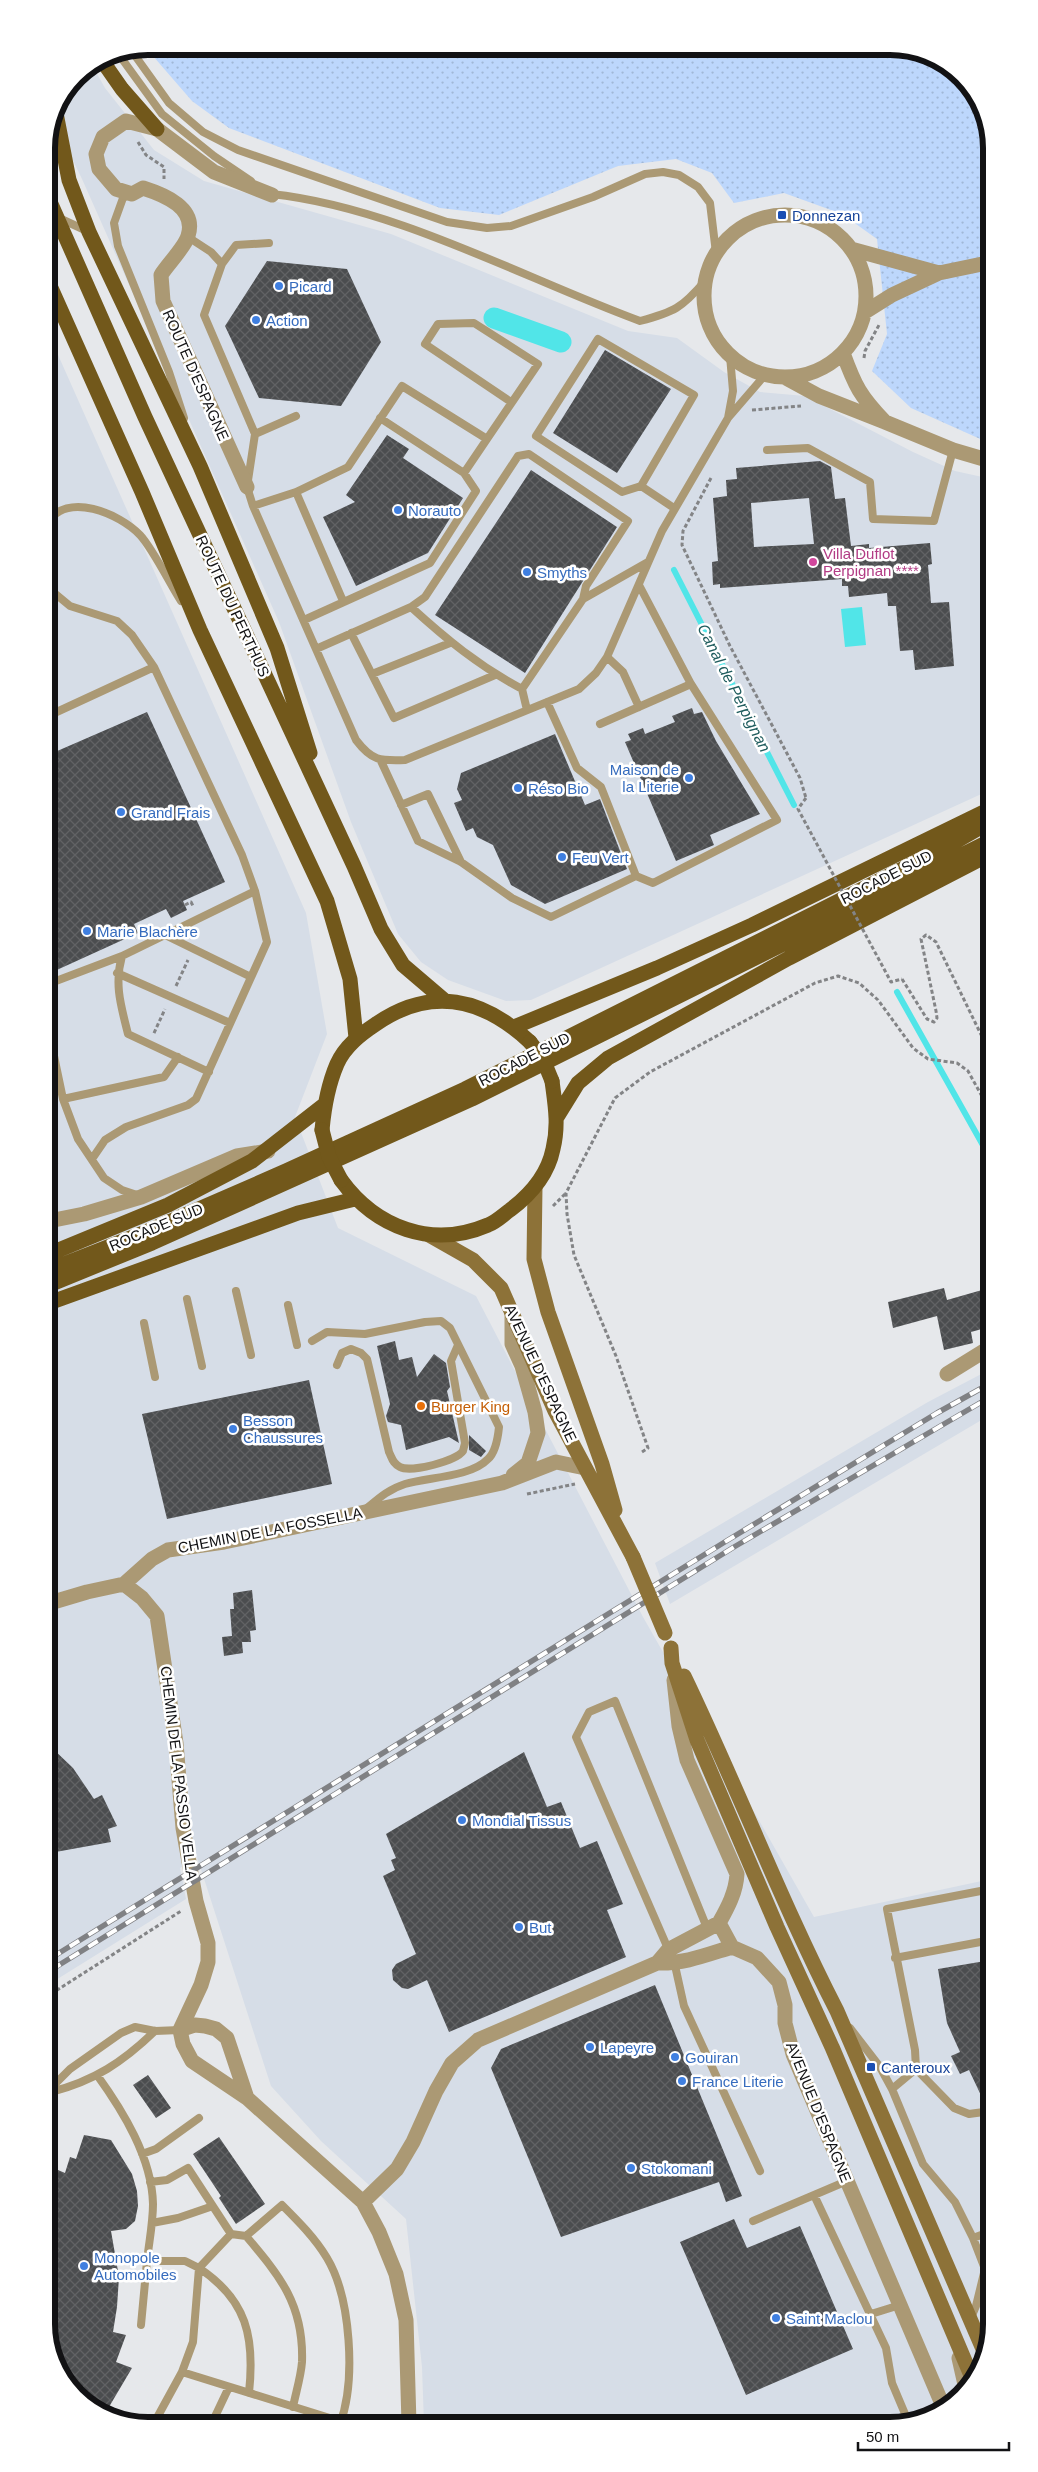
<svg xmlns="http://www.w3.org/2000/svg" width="1038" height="2472" font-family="Arial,sans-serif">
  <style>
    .built { fill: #d6dde7 }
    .grass { fill: url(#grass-dots) }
    .water { fill: #51e5e8 }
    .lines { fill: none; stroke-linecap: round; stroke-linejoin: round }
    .stream { stroke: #51e5e8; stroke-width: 6 }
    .canal { stroke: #51e5e8; stroke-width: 21 }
    .building { fill: url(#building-cross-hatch); fill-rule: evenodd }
    .path { stroke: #838486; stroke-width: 3; stroke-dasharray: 4 2.5; stroke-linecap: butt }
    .lane { stroke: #ab9974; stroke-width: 8 }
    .street { stroke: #ab9974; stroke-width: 15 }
    .secondary { stroke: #8d7238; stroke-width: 15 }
    .primary { stroke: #72581b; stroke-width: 15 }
    .rail-casing { stroke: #808184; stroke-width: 5.5 }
    .rail { stroke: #fff; stroke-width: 4; stroke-dasharray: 11; stroke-linecap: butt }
    .path-bridge { stroke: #838486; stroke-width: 3; stroke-dasharray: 4 2.5; stroke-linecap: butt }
    .secondary-bridge { stroke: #8d7238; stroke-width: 15 }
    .primary-bridge { stroke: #72581b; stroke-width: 15 }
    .transit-dot { fill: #1a4fb4; stroke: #fff; stroke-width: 2 }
    .shop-dot { fill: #3f7fe0; stroke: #fff; stroke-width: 2 }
    .hotel-dot { fill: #d1479c; stroke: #fff; stroke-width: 2 }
    .food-dot { fill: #e8710a; stroke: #fff; stroke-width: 2 }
    .labels { text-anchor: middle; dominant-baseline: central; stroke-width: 5; stroke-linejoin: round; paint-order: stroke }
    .transit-label { font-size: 15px; fill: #164399; stroke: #fff; text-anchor: start }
    .shop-label { font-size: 15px; fill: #366cbe; stroke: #fff; text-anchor: start }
    .street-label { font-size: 15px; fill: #121214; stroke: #fff }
    .hotel-label { font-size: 15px; fill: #b23c85; stroke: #fff; text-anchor: start }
    .food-label { font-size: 15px; fill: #c56008; stroke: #fff; text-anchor: start }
    .water-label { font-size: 16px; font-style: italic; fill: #205d5e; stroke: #fff }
    .rim { fill: none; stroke: #121214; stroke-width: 6 }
  </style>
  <defs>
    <pattern id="grass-dots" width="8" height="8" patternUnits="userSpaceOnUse" patternTransform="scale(1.25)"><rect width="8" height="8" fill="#bdd7fc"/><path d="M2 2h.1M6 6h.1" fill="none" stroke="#a1b8d7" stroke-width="1.8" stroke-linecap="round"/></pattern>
    <pattern id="building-cross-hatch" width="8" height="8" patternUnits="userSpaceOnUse" patternTransform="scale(1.25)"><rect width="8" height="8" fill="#4b4d4f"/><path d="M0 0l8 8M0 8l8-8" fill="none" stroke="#616264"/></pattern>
  </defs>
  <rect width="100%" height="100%" fill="#e6e8eb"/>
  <path class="built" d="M92,65L105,88L154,150L204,181L391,234L628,331L677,338L724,372L760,392L805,396L913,452L955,471L987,478L988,791L531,1000L506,1001L448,980L421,962L398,934L351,822L279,622L82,179L52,117L54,109L76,76Z
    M47,330L306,913L327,1034L295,1117L338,1228L476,1296L643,1617L814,1917L991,1879L992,2324L971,2386L923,2420L424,2424L422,2367L406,2219L321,2141L271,2086L197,1857L180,1868L186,1899L51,1983Z
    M989,1370L990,1415L670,1604L655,1563L928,1402Z"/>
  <path class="grass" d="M148,46H897L952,67L986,115L987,442L911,408L872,371L887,334L877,239L842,214L784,193L734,203L712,173L676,159L618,166L499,215L440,208L229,128L192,101L153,56Z"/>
  <path class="water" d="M862,607L866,645L845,647L841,609Z"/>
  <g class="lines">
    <path class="stream" d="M674,570L794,805
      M897,992L989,1156"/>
    <path class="canal" d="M494,318L561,342"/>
  </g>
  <path class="building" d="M267,261L347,269L381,342L341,406L259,398L225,326Z
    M605,350L671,389L617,473L553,433Z
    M387,435L409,449L403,458L463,498L428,553L356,586L323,517L355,502L346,495Z
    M820,461L831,467L835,499L845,498L851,546L869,544V548L930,543L932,564L928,565L931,603L949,602L954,666L915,670L913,650L900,651L896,606H888L887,593L849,597L848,586H842V579L720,588V584L713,585L712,562L718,561L713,498L727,496L726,480L737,479L736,468ZM809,498L814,544L754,547L751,503Z
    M531,470L617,527L525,673L435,615Z
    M692,708L694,714L702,712L716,741L760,814L710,835L714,845L676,861L625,742L631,740L628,734L643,728L645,734L675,722L672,716Z
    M147,712L225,882L183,901L187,910L171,918L166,909L134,924L138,933L48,974V755Z
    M555,734L585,805L600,799L627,869L545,904L511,885L493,845L477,837L473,828L466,831L454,803L462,800L457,789L461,773Z
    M944,1288L947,1300L989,1288V1327L971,1332L973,1343L944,1350L937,1316L893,1328L888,1302Z
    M395,1341L399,1360L412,1357L417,1377L434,1354L446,1363L450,1387L447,1391L459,1443L449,1437L406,1450L401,1425L388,1422L386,1416L390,1404L377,1346Z
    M309,1380L332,1484L167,1519L142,1414Z
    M469,1435L486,1451L481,1457L469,1450Z
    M252,1590L256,1630L250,1631L251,1642H242L243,1653L224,1656L222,1637L232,1636L230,1609H234L233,1593Z
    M50,1746L73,1768L94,1799L102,1795L117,1826L108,1829L111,1842L50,1853Z
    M524,1752L547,1807L561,1802L580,1848L597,1841L623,1904L607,1910L626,1957L449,2032L427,1980L408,1989L402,1988L393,1980L392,1970L396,1964L416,1954L383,1876L395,1870L391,1860L396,1858L386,1834Z
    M991,1960V2105L986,2106L969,2070L960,2074L951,2056L960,2052L947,2023L938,1969Z
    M655,1985L742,2196L726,2202L719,2182L561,2237L491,2068L501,2049Z
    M148,2075L171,2108L156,2118L133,2085Z
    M84,2135L111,2140L132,2174L137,2191L138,2206L135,2221L126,2229L111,2231L119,2277L117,2307L113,2332L126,2335L116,2362L132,2368L106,2412L86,2405L52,2357L51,2167L65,2173L70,2157L76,2159Z
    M219,2137L265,2204L236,2224L219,2198L221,2196L193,2154Z
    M734,2219L747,2248L800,2226L853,2349L746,2395L680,2242Z"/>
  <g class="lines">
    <path class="path" d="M138,142L146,155L164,167V179
      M864,358L865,351L879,325
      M752,410L801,406
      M711,478L683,531L682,545L730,646L800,778L806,798
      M185,905L191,902L193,906
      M902,979L927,1019L934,1022L937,1018L936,1011L921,939L926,935L936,942L989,1051
      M176,986L188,960
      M154,1033L165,1009
      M553,1206L566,1193
      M642,1452L648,1448L616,1356L574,1255L567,1214L566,1193L615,1098L650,1072L815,983L838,976L859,983L878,1000L913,1048L928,1059L957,1063L968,1071L989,1109
      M527,1494L575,1484
      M51,1994L181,1911"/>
    <path class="lane" d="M131,50L169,103L203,132L238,150L447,222L487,228L511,226L593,197L645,174L663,172L679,175L698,187L710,203L716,253
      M117,52L162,114L214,156L251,181
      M131,194L123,198L114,223L118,246L169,372L184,418
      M271,194C395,207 523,278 640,321C674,312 682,308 705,281
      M59,218L87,231
      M188,237L211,252L222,264L204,315L255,434L247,487L253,506L356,740C372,761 380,761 405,760L579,689L596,673L607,657L662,531L728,418
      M222,264L236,245L269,243
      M598,339L694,395L641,486L622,492L536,436Z
      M730,356L733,391L728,418L765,375
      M255,434L296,416
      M487,439L538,364L474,323L438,324L425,344L511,402
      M767,450L808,448L870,482L873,519L934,521L953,450
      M641,486L674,508
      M296,492L343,601
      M253,506L296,492L348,467L402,386L487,439L464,473L380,418
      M47,524C66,490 120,514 140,535C153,549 170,584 181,601
      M47,587L70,606L117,621L132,635L154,667L242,855L255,891L122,956C114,984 121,1006 128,1034L209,1072
      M411,607L425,597L518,456L529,454L628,521L586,586L583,599
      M304,620L430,563L476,491L464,473
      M351,633L394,718L495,675
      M316,649L411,607C446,639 479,666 522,689L527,710
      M607,657L623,672L639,707
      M372,674L450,643
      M522,689L583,599L648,562
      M547,702L577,768L601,787L636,876
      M48,716L154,667
      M600,724L691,684
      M381,761L418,841L461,862L512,898L551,917L636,876L653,883L777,820L691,684L639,585
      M401,805L428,794L461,862
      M165,935L251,977
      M117,973L230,1023
      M48,984L122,956
      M49,1032L63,1099L78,1139L104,1178L122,1190L137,1195
      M63,1099L164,1077L178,1057
      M49,1148L54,1163L49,1165
      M92,1159L105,1140L126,1127L188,1105L196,1099L267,942L255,891
      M236,1291L251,1355
      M187,1299L202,1366
      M288,1305L297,1345
      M144,1323L155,1377
      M312,1341L327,1332L365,1334L425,1322L441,1321L450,1328L499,1427C498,1437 496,1452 488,1459C471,1477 429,1477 405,1484C389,1489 379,1498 366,1509
      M337,1365L342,1353L351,1349L361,1353L367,1359L389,1452C392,1458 393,1464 400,1467C411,1473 456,1461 463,1451C463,1450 465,1444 465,1443L451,1361L458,1345
      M669,1951L576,1737L589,1712L615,1701L707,1928
      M895,1958L991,1940
      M674,1961L684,2006L760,2171
      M850,2028L880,2067L892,2089L923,2164L955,2202L973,2238L985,2269L976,2306L971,2318
      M916,2069L954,2108L969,2114L991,2111
      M97,2075C123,2111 152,2158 153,2204C153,2223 149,2242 147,2261H185L199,2268L193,2342L182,2372L349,2424
      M51,2088L70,2069L121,2033L135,2027L155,2031L180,2030
      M892,2089L916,2069L915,2050L887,1909L991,1889
      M51,2092C94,2081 123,2062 155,2031
      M142,2154L156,2149L199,2118
      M150,2182L167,2180L188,2168L231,2234L246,2236L282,2205C299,2222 315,2238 327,2258C351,2298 356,2381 340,2424
      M814,2195L886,2348L892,2383L908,2421
      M753,2221L847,2181
      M152,2223L178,2218L213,2206
      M231,2234L199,2268C247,2300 255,2337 249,2393
      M246,2236C280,2276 304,2305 302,2362C301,2376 296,2392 293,2407
      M973,2238L992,2231
      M871,2314L900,2305
      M141,2325L147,2261
      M153,2425L182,2372
      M211,2425L229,2387"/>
    <path class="street" d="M704 296a81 81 0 1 1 162 0a81 81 0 1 1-162 0Z
      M851,249L939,273
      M865,312L892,295L939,273L987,263
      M784,377L819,396L885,422C860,396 855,386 843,353
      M885,422L953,450L987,460
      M247,487L163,301L161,275C167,265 185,247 188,236C197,208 165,195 143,188L132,194L116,189L99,169L96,154L103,137L126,121L157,129L214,172L272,195
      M49,1221L84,1214L141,1197L237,1156L268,1151
      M512,1313V1344L522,1366L535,1412L538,1433L528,1463L513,1475
      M947,1374L989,1348
      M124,1584L142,1598L157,1616L176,1743L183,1828L196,1901L208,1943V1962L201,1985L180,2030L183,2044L192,2061L247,2098L363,2202L379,2232L396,2274L406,2320L409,2424
      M50,1603L87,1592L124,1584L152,1559L168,1550L224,1542L502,1483L556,1462L585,1468
      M674,1680L679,1726L687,1760L737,1874C736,1892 728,1907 719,1923
      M719,1923L732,1947L757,1958L779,1982L785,2005V2023L793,2054L943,2406
      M657,1963C684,1964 706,1955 732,1947
      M180,2030L195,2025L205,2026L216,2029L227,2038L247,2098
      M363,2202L397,2169L413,2142L436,2091L452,2063L478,2040L657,1963L668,1950L719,1923
      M959,2358L966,2389"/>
    <path class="secondary" d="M535,1187L534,1259L548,1312L602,1464L615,1510
      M429,1235L473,1260L501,1288L555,1411L633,1557
      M671,1648L672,1663L697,1740L777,1927L832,2047L973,2380
      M684,1676C737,1786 781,1902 837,2011L983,2349"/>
    <path class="primary" d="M101,59L122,89L157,129
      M55,108L69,180L89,232L200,466L277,648L310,753
      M47,195L145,417L354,866L381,929L403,965L444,1000
      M47,279L142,492L200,630L327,901L350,979L356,1038
      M514,1027L657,968L752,925L988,810
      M557,1117L578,1083L608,1058L789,958L988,855
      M322,1130C324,1108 328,1085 337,1064C345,1046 361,1034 376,1024C431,986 483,998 530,1042
      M341,1180C376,1228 432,1249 488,1225C496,1222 503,1215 510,1210C530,1195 548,1174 553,1149C559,1125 555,1104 552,1081
      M49,1254L168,1205L252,1161L324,1105
      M49,1270L146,1232L286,1171L465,1089L946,847L988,823
      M49,1285L152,1243L472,1099L988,842
      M49,1303L298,1213L355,1199"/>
    <g class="rail-casing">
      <path id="rail" d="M51,1958L728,1540L937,1413L989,1384
        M51,1970L734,1547L990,1397"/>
    </g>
    <use href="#rail" class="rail"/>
    <path class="path-bridge" d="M806,798L798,809L891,982L902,979"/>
    <path class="secondary-bridge" d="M633,1557L665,1633"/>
    <path class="primary-bridge" d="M530,1042L543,1059L552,1081
      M322,1130L329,1157L341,1180"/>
  </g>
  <g class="transit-dot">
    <rect x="777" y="210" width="10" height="10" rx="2.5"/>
    <rect x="866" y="2062" width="10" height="10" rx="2.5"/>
  </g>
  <g class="shop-dot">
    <circle cx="279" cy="286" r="5"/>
    <circle cx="256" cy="320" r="5"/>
    <circle cx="398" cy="510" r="5"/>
    <circle cx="527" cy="572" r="5"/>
    <circle cx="689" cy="778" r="5"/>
    <circle cx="518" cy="788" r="5"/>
    <circle cx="121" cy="812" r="5"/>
    <circle cx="562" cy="857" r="5"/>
    <circle cx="87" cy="931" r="5"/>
    <circle cx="233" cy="1429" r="5"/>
    <circle cx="462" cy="1820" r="5"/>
    <circle cx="519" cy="1927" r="5"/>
    <circle cx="590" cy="2047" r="5"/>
    <circle cx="675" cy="2057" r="5"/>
    <circle cx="682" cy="2081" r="5"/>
    <circle cx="631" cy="2168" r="5"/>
    <circle cx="84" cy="2266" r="5"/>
    <circle cx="776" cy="2318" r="5"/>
  </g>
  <circle class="hotel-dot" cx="813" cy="562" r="5"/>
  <circle class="food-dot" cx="421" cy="1406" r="5"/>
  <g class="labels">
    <g class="transit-label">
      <text x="792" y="215">Donnezan</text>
      <text x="881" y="2067">Canteroux</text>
    </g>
    <g class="shop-label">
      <text x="289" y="286">Picard</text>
      <text x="266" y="320">Action</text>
      <text x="408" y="510">Norauto</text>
      <text x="537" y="572">Smyths</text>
      <text x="679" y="769" text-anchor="end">Maison de<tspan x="679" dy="17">la Literie</tspan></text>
      <text x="528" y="788">Réso Bio</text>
      <text x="131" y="812">Grand Frais</text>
      <text x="572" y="857">Feu Vert</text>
      <text x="97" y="931">Marie Blachère</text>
      <text x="243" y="1420">Besson<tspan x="243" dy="17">Chaussures</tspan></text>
      <text x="472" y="1820">Mondial Tissus</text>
      <text x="529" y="1927">But</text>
      <text x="600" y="2047">Lapeyre</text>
      <text x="685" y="2057">Gouiran</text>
      <text x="692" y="2081">France Literie</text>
      <text x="641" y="2168">Stokomani</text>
      <text x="94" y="2257">Monopole<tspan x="94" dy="17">Automobiles</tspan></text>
      <text x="786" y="2318">Saint Maclou</text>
    </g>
    <g class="street-label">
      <text transform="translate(196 375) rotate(66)">ROUTE D'ESPAGNE</text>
      <text transform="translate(233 606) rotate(65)">ROUTE DU PERTHUS</text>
      <text transform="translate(886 877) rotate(-27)">ROCADE SUD</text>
      <text transform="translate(524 1059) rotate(-27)">ROCADE SUD</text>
      <text transform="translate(156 1227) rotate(-23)">ROCADE SUD</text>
      <text transform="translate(541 1373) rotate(65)">AVENUE D'ESPAGNE</text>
      <text transform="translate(270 1530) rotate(-11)">CHEMIN DE LA FOSSELLA</text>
      <text transform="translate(179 1773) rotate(83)">CHEMIN DE LA PASSIO VELLA</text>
      <text transform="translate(819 2112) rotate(68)">AVENUE D'ESPAGNE</text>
    </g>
    <g class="hotel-label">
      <text x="823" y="553">Villa Duflot<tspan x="823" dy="17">Perpignan ****</tspan></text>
    </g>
    <g class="food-label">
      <text x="431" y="1406">Burger King</text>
    </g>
    <g class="water-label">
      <text transform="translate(734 688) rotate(63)">Canal de Perpignan</text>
    </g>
  </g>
  <path d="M0 0H1038V2472H0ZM148 55H890A93 93 0 0 1 983 148V2324A93 93 0 0 1 890 2417H148A93 93 0 0 1 55 2324V148A93 93 0 0 1 148 55Z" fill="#fff" fill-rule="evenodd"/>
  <path class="rim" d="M148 55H890A93 93 0 0 1 983 148V2324A93 93 0 0 1 890 2417H148A93 93 0 0 1 55 2324V148A93 93 0 0 1 148 55Z"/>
  <path d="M858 2442v8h151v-8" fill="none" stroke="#121214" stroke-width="2.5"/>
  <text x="866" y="2442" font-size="15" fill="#121214" stroke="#ffffff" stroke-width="4" paint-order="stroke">50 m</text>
</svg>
